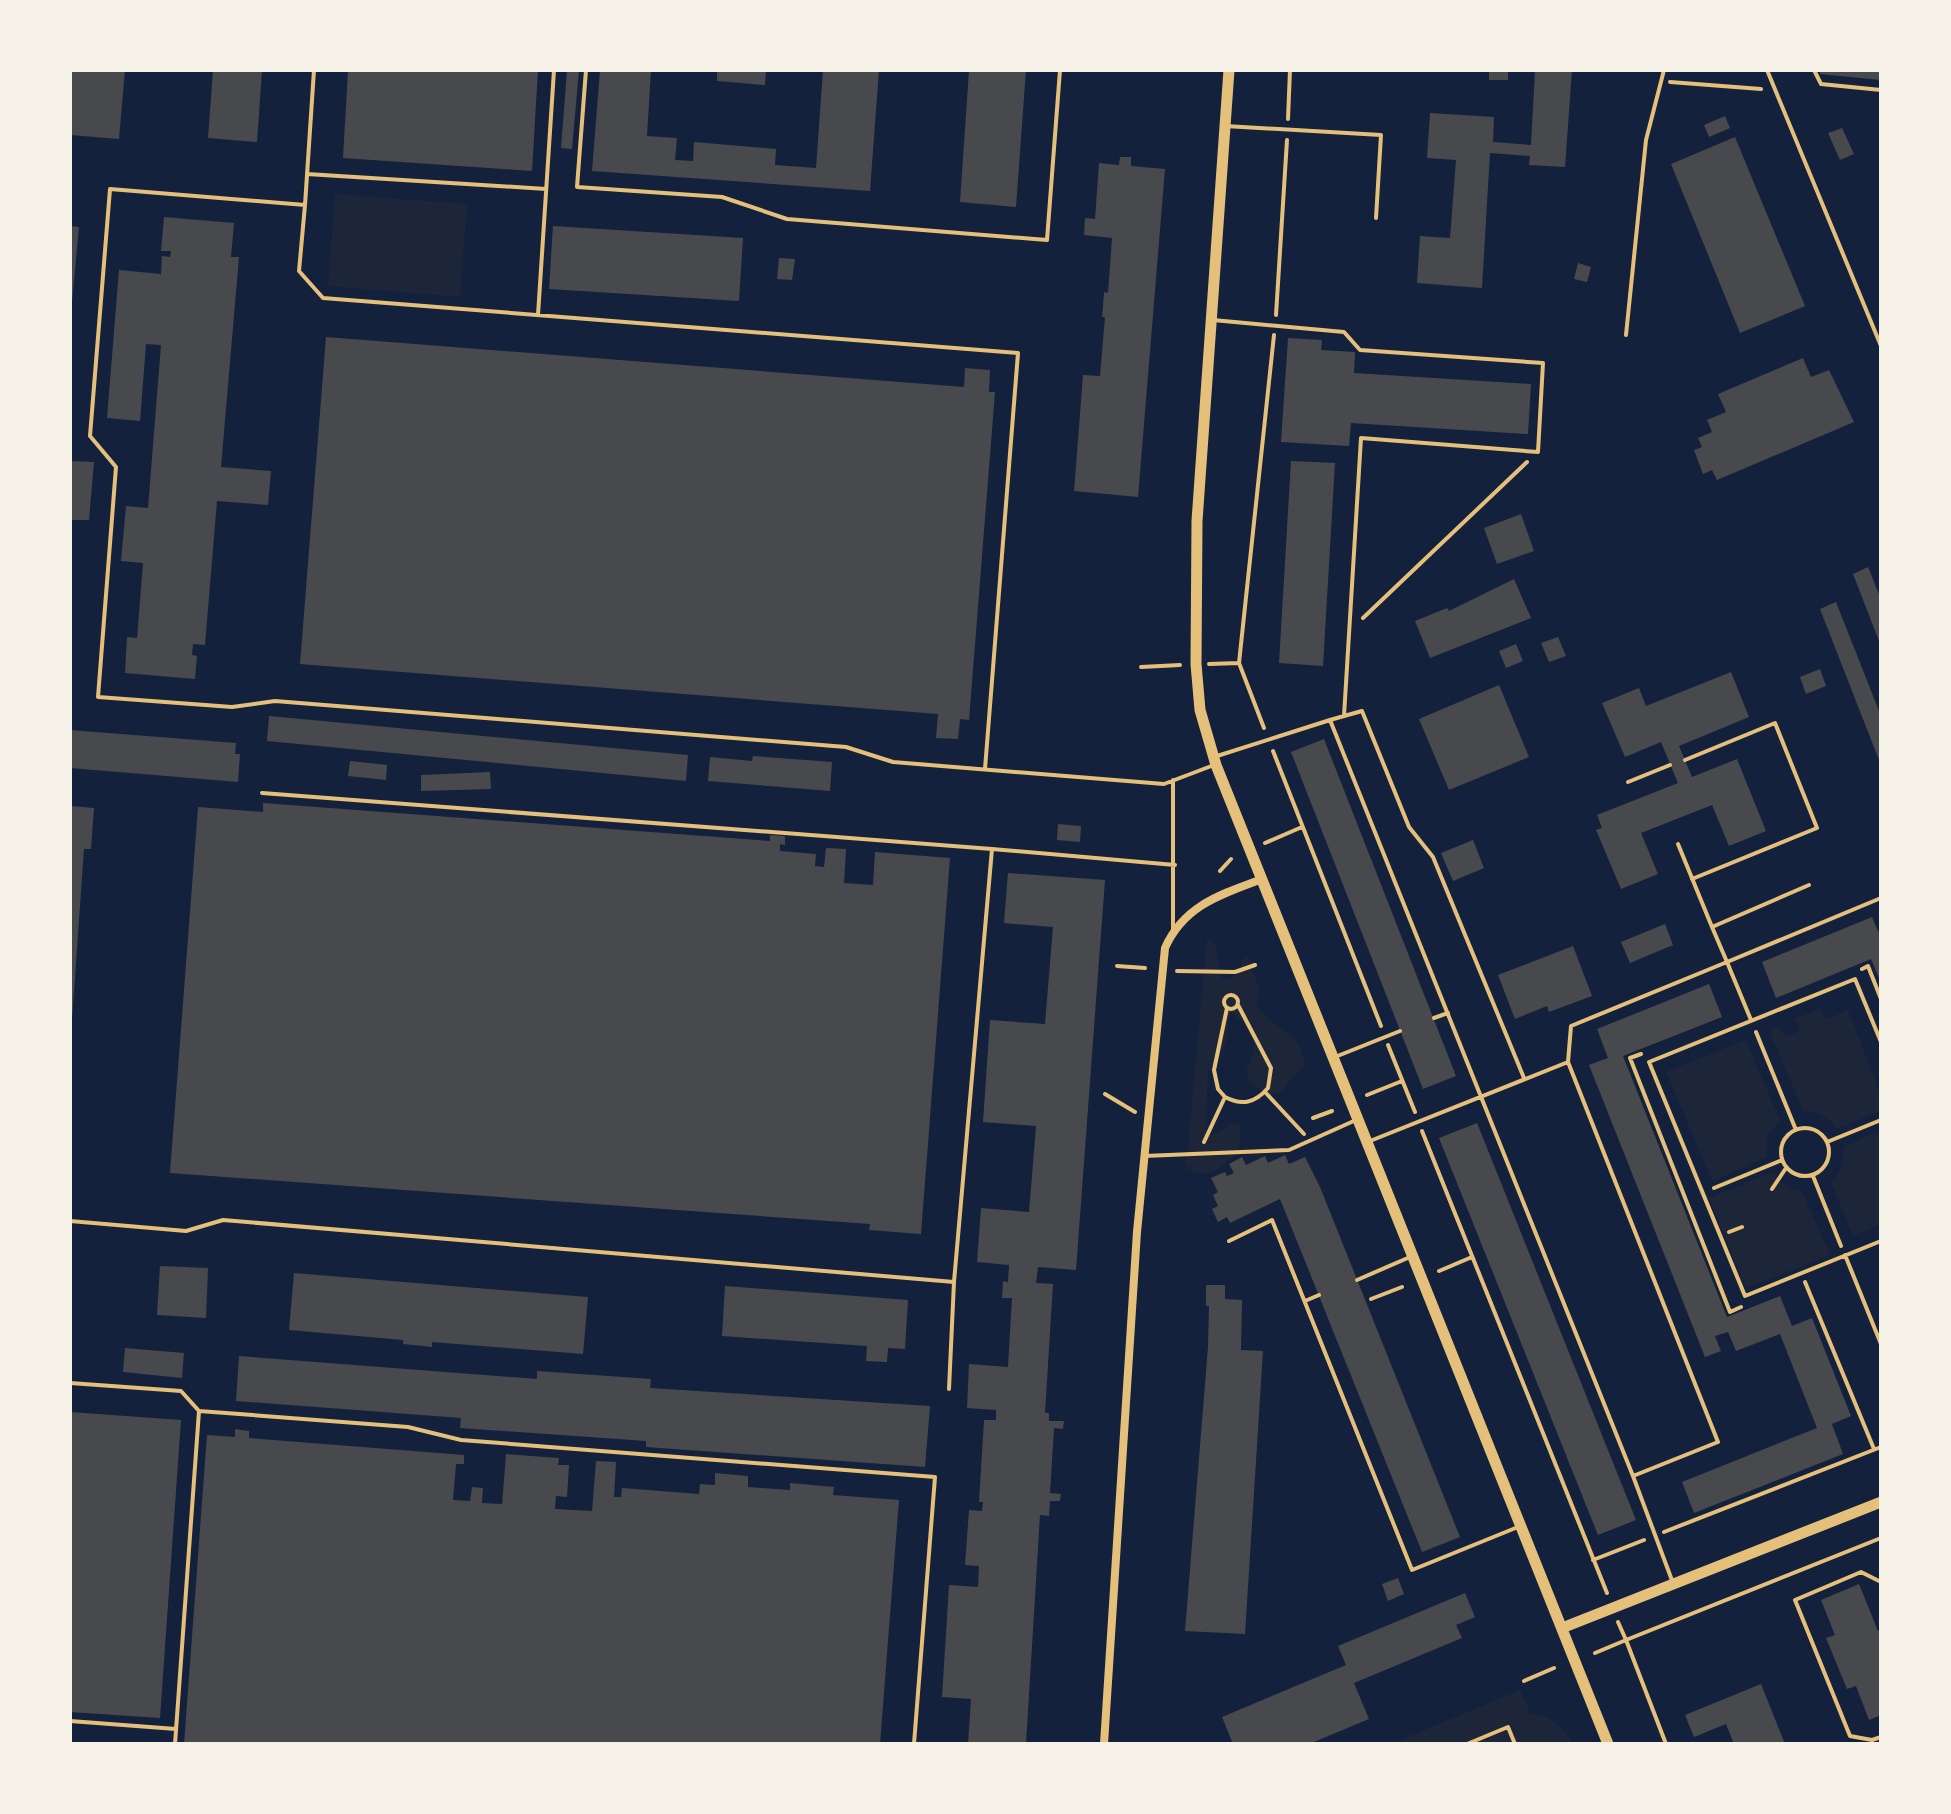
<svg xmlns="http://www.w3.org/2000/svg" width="1951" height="1814" font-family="Helvetica,sans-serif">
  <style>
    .green { fill: #1d2539 }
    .building { fill: #48494c }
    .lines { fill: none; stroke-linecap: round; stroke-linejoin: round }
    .path { stroke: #e5c07b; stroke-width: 4 }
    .service { stroke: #e5c07b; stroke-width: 4 }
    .minor { stroke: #e5c07b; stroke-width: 8 }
    .tertiary { stroke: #e5c07b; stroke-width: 11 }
  </style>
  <rect width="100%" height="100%" fill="#14213d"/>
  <path class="green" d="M335,194L467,204L460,297L328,286Z
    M1207,939L1214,942C1220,954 1216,968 1223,979C1235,980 1241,974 1241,961L1247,956L1259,988L1257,1003L1260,1011L1298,1042L1305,1064L1279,1094L1265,1092L1251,1084L1246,1070C1256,1050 1259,1048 1246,1028C1241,1021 1239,1018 1231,1014L1228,1022V1038L1222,1052L1208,1071L1206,1129L1212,1134L1220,1132L1231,1123L1240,1126C1240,1132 1241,1139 1239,1145C1232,1166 1199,1187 1184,1163L1188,1148Z
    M1821,1008L1826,1019L1848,1010L1881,1095V1111L1836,1129C1828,1117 1819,1111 1803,1111L1769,1030L1779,1026L1785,1037L1800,1031L1795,1019Z
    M1746,1040L1780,1121L1767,1136V1157L1712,1181L1666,1072Z
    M1881,1130V1224L1853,1236L1831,1182C1841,1171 1844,1162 1843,1147Z
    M1772,1172L1787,1187L1802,1191L1830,1255L1746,1288L1709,1198Z
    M1520,1690L1530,1713C1552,1716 1562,1725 1573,1744H1391Z"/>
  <path class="building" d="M70,70H125L119,139L70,135Z
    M213,70H262L257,142L208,138Z
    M348,70H538L532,171L343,158Z
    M567,70H579L572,149L561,148Z
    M600,70H651L647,136L677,138L675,160L693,161L694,142L776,149L775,165L816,168L823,70H879L870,191L592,171Z
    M717,70H766L765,85L717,81Z
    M969,70H1026L1016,207L960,202Z
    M1489,70H1508V80H1489Z
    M1535,70H1572L1565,167L1529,165L1530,156L1490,153L1482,288L1417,283L1420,236L1450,238L1456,160L1427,158L1430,113L1494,117L1493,142L1531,145Z
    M1820,70H1881V80L1820,74Z
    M1725,116L1730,128L1709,137L1704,125Z
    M1842,128L1854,154L1840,160L1828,133Z
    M1735,137L1805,306L1740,333L1671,164Z
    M1120,157H1131V166L1165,169L1138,497L1074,491L1083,375L1100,376L1105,317H1102L1103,307L1104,292L1108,293L1112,238L1084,235L1085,218L1095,219L1099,163L1119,165Z
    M164,217L234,223L231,257H239L221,467L271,471L268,505L217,501L205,645L193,644L192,655L197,656L195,679L125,673L127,637L137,638L143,563L121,561L126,506L148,508L161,345L146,344L140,421L107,418L119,270L161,274L162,256L170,257L171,251H161Z
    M70,226L79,227L72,302H70Z
    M553,226L743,238L739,301L549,289Z
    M779,258L795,259L792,280L777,279Z
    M1578,263L1591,267L1587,282L1574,279Z
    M326,337L964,387L965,368L990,370L989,392H995L969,720L960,719L958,739L936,738L938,714L300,664Z
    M1288,338L1322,340L1321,350L1355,352L1354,373L1531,384L1528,434L1351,423L1349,446L1281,442Z
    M1803,358L1811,377L1829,370L1854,422L1717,480L1712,470L1703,474L1694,450L1702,447L1698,438L1712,432L1707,420L1726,412L1718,394Z
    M70,461L94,462L89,520H70Z
    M1291,461L1335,463L1323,666L1279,663Z
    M1521,514L1534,551L1497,564L1484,528Z
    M1868,567L1881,599V646L1853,574Z
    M1514,579L1531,618L1430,658L1415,621L1447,608L1449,611Z
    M1836,602L1881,716V765L1820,609Z
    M1558,637L1566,656L1549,662L1541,643Z
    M1516,644L1523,661L1506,668L1499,651Z
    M1820,669L1826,686L1806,694L1800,677Z
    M1731,672L1749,717L1679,746L1692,777L1737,759L1766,831L1729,846L1712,805L1641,833L1658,874L1621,889L1596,830L1602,828L1597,815L1678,783L1661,742L1625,757L1602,703L1639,688L1646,706Z
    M1499,685L1529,757L1449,790L1419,719Z
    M269,716L688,755L686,781L267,741Z
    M70,730L236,743L235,754H240L238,782L70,768Z
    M1324,739L1456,1076L1423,1089L1291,752Z
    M753,756L832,762L830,791L708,781L710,757L752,761Z
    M350,761L387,765L386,780L348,776Z
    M490,772L491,789L421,791V775Z
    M263,803L770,841V835L785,836V845L780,844V851L816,854L815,866L824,867L826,848L846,849L844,883L873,885L875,852L950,858L921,1234L869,1230L870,1224L170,1173L198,807L263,812Z
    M70,806L94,808L91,849H84L72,1020H70Z
    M1058,824L1081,826L1080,842L1057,840Z
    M1473,840L1484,868L1453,881L1441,853Z
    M1008,873L1105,880L1076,1270L1038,1267L1036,1283L1053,1284L1045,1413H1049V1421H1064L1063,1429L1054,1428L1050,1493L1061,1494L1060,1501H1050L1049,1516L1040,1515L1026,1744H968L971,1699L942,1697L949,1585L978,1587L979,1566L965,1565L969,1510L982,1511L983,1502H979L984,1420H996V1410L967,1408L969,1364L1008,1367L1012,1298H1002L1003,1281L1008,1282L1009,1265L977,1262L981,1208L1029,1212L1036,1126L983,1122L990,1020L1045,1024L1053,927L1004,923Z
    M1872,917L1881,938V983L1871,959L1776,998L1762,962Z
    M1665,924L1673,945L1630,963L1621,942Z
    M1573,946L1592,996L1549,1012L1547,1006L1515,1019L1498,975Z
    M1709,984L1722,1017L1623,1056L1727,1317L1780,1296L1792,1326L1812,1318L1851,1416L1832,1424L1843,1454L1694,1513L1682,1482L1817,1428L1780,1334L1736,1351L1728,1332L1715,1336L1721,1351L1705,1357L1589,1065L1608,1058L1597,1029Z
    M1477,1123L1636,1520L1598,1535L1439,1138Z
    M1285,1155L1289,1164L1305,1157L1320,1187L1460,1537L1422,1552L1280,1199L1230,1223L1227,1217L1218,1222L1212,1209L1218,1206L1213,1195L1218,1192L1211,1178L1225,1172L1227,1176L1234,1173L1229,1164L1242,1157L1246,1165L1265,1156L1268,1163Z
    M160,1266L208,1268L206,1318L157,1315Z
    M294,1273L588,1297L583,1354L432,1342V1347L403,1344V1340L289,1330Z
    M1206,1285H1225V1299L1242,1300L1241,1350L1263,1351L1245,1634L1185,1631L1208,1347L1209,1306H1206Z
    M725,1286L908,1300L905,1349L888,1348L887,1362L866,1361L867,1346L722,1336Z
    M125,1348L184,1353L182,1378L123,1372Z
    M239,1356L537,1379V1371L651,1379L650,1388L930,1406L925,1467L646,1447V1441L460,1428L461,1418L236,1401Z
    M70,1412L181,1420L160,1718L70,1712Z
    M235,1429L249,1431V1438L464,1455V1464H456L453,1500L470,1501L472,1487L483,1488L482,1503L502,1504L506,1454L559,1458L558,1465H569L567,1497L556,1496L555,1509L592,1511L596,1461L616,1462L614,1497H621L622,1488L699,1494L700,1484L715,1485V1473L748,1476V1487L790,1490V1483L834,1487L833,1495L899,1500L880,1744H184L207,1435L235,1437Z
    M1398,1578L1404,1594L1388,1601L1382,1584Z
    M1859,1584L1878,1631L1881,1630V1715L1869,1720L1856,1686L1847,1689L1826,1638L1835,1635L1821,1600Z
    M1465,1593L1475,1617L1456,1625L1462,1638L1354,1683L1369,1719L1309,1744H1233L1222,1717L1346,1665L1338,1646Z
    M1761,1684L1785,1744H1734L1726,1724L1694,1737L1685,1715Z"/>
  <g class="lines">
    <path class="path" d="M1670,82L1761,89
      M1288,119L1290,70
      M1276,315L1287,140
      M1363,618L1527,462
      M1209,664L1239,663
      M1141,667L1180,665
      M1264,728L1239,663L1274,335
      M1273,751L1381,1026
      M1265,843L1302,827
      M1220,871L1231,859
      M1117,966L1145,968
      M1862,969L1868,966L1881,999
      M1177,971L1235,972L1255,965
      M1224 1002a7 7 0 1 1 14 0a7 7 0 1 1-14 0Z
      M1227,1008L1214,1070L1218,1089L1225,1097C1242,1106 1255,1103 1268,1088L1271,1068L1238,1005
      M1756,1032L1796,1130
      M1388,1045L1415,1112
      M1641,1054L1630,1058L1730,1312L1741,1307
      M1265,1092L1304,1134
      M1105,1094L1135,1112
      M1367,1095L1402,1081
      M1313,1118L1332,1111
      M1781 1152a24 24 0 1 1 48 0a24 24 0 1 1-48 0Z
      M1422,1131L1607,1593
      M1204,1142L1225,1097
      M1827,1142L1881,1120
      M1813,1176L1841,1246
      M1714,1188L1782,1160
      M1772,1189L1786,1168
      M1729,1232L1742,1227
      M1439,1271L1472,1257
      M1805,1282L1874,1449
      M1371,1299L1402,1287
      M1664,1532L1881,1447
      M1593,1560L1644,1540
      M1595,1653L1626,1640L1618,1622
      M1524,1681L1554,1668
      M1467,1744L1508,1727L1515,1744
      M1666,1744L1626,1640L1881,1538"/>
    <path class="service" d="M586,70L577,187L722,197L787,219L1047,240L1060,70
      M1767,70L1881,346
      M1814,70L1821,84L1881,90
      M1225,126L1381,135L1376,218
      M307,174L546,189
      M305,205L314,70
      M538,315L554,70
      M1213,320L1344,332L1360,350L1543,363L1538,452L1361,438L1344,716L1330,720L1633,1476L1673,1583
      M1626,335L1646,140L1664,70
      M1344,716L1362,711L1409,827L1433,857L1524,1078
      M1214,757L1330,720
      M1685,760L1775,723L1817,828L1692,879
      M985,769L1018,353L323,298L299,271L305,205L110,189L90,436L116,467L98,697L232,707L275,701L846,747L893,762L1164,784L1214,765
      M1628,782L1670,765
      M262,793L992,849
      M1678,844L1712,927
      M1809,885L1712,927L1727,962L1881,898
      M1173,930V780
      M1434,1018L1448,1013
      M1881,1042L1855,979L1649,1062L1745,1296L1881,1241
      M1335,1057L1400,1031
      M1568,1062L1718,1442L1633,1476
      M1370,1141L1568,1062L1571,1026L1727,962L1751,1020
      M1144,1156L1289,1150L1356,1120
      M70,1221L186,1231L223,1220L954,1282
      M1229,1241L1272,1220L1412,1570L1518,1527
      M1845,1255L1881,1344
      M1357,1280L1410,1257
      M1305,1301L1319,1295
      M70,1383L181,1391L199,1411L175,1744
      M949,1389L954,1282L992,849L1175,865
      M199,1411L408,1427L461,1440L935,1477L914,1744
      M1881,1582L1861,1572L1795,1600L1850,1736L1872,1740L1881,1737
      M70,1721L176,1729"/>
    <path class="minor" d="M1104,1744L1137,1232L1165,948C1184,905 1222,894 1262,879"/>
    <path class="tertiary" d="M1229,70L1197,521L1196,664L1200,710L1216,765L1608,1744
      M1562,1628L1881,1502"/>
  </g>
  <rect width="1951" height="1814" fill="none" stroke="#f6f1e7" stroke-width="144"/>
</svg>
